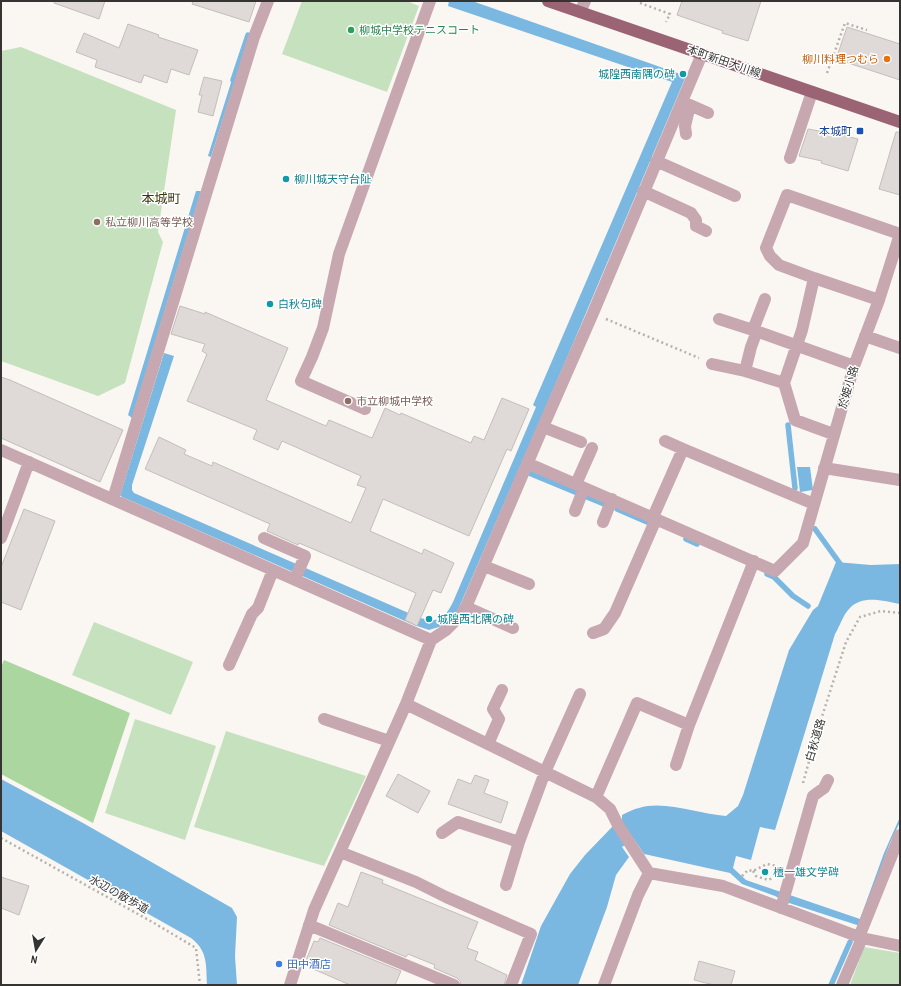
<svg xmlns="http://www.w3.org/2000/svg" width="901" height="986" font-family="'Archivo Narrow','Noto Sans JP',sans-serif">
  <style>
    .green { fill: #c6e1bd }
    .forest { fill: #abd69f }
    .water { fill: #7ab8e1 }
    .lines { fill: none; stroke-linecap: round; stroke-linejoin: round }
    .stream { stroke: #7ab8e1; stroke-width: 5.5 }
    .building { fill: #dfd9d8; stroke: #c3bebc }
    .path { stroke: #b4b2af; stroke-width: 2.5; stroke-dasharray: 2 3; stroke-linecap: butt }
    .minor { stroke: #c7a7b0; stroke-width: 12 }
    .major { stroke: #9a6475; stroke-width: 12 }
    .leisure-dot { fill: #2e9e5b; stroke: #fff; stroke-width: 1.5 }
    .food-dot { fill: #e8710a; stroke: #fff; stroke-width: 1.5 }
    .culture-dot { fill: #0f9aa8; stroke: #fff; stroke-width: 1.5 }
    .transit-dot { fill: #1a4fb4; stroke: #fff; stroke-width: 1.5 }
    .education-dot { fill: #8d6e63; stroke: #fff; stroke-width: 1.5 }
    .shop-dot { fill: #3f7fe0; stroke: #fff; stroke-width: 1.5 }
    .labels { text-anchor: middle; dominant-baseline: central; stroke-width: 3; stroke-linejoin: round; paint-order: stroke }
    .leisure-label { font-size: 11px; fill: #27864d; stroke: #fff; text-anchor: start }
    .food-label { font-size: 11px; fill: #c56008; stroke: #fff; text-anchor: end }
    .street-label { font-size: 11px; fill: #353433; stroke: #fff }
    .culture-label { font-size: 11px; fill: #0d838f; stroke: #fff; text-anchor: start }
    .transit-label { font-size: 11px; fill: #164399; stroke: #fff; text-anchor: end }
    .education-label { font-size: 11px; fill: #785e54; stroke: #fff; text-anchor: start }
    .shop-label { font-size: 11px; fill: #366cbe; stroke: #fff; text-anchor: start }
    .quarter-label { font-size: 13px; fill: #39370d; stroke: #fff }
  </style>
  <rect width="100%" height="100%" fill="#faf7f3"/>
  <path class="green" d="M302,1H407L419,6L387,92L282,54Z
    M21,47L176,110L158,232L163,242L125,383L98,396L1,361V51Z
    M94,622L193,662L171,715L72,675Z
    M135,719L216,746L185,840L105,813Z
    M226,731L366,776L324,866L194,827Z
    M864,947L900,953V985H850Z"/>
  <path class="forest" d="M4,660L130,713L93,823L1,774V667Z"/>
  <path class="water" d="M449,1H472L686,76L572,346L458,610L442,626L429,630L414,625L120,496L164,353L174,356L132,485V490L134,493L420,618C440,622 443,621 453,602L536,407L533,405L672,82L448,6Z
    M234,73L237,74L211,157L208,156Z
    M196,191H201L132,418L128,415Z
    M797,467H810L813,490L800,492Z
    M836,562L871,565L900,564V604C884,601 862,594 849,609C843,615 840,626 835,634L775,830L760,827L751,860L736,856L733,868L746,880L860,919L884,853L900,817V822L890,843L860,926L786,902L775,896L742,884L730,873L644,854L634,839L622,847L629,857L616,875L607,907L578,985H521L541,926L570,874L585,855L612,827L615,828L622,821V815C628,812 634,809 639,808C665,800 699,814 726,816L738,806L743,795L789,650L813,610L818,606Z
    M1,779L83,823L232,908L237,917L235,956L237,985H207C206,965 208,951 191,938L1,831Z"/>
  <g class="lines">
    <path class="stream" d="M233,80L248,35
      M788,425L795,488
      M524,471L604,504
      M617,509L647,522
      M815,529L841,565
      M686,539L697,544
      M767,574L774,577L793,596L808,606
      M831,985L850,942"/>
  </g>
  <path class="building" d="M54,1H105L99,19L54,3Z
    M193,1H256L249,22L192,4Z
    M682,1H761L748,41L722,33L723,31L677,15Z
    M128,24L159,35L158,37L198,50L189,75L171,69L167,83L144,75L141,83L95,67L97,60L76,52L84,33L119,48Z
    M847,27L900,44V80L836,59Z
    M204,77L222,81L213,116L198,112L202,95H199Z
    M808,129L830,133V132L858,139L848,171L821,163L822,161L799,156Z
    M896,132H900V195L879,189Z
    M180,306L205,314V312L288,348L266,400L326,426L329,420L372,438L385,408L400,415L401,413L471,443L474,436L484,440L502,398L529,409L511,451L507,449L469,536L383,499L370,531L422,554L424,549L454,563L441,593L433,590L417,626L405,620L416,593L299,543L298,545L267,531L270,524L145,469L159,437L186,450L184,454L212,466L213,462L351,523L366,488L357,485L361,476L282,441L278,450L253,439L257,430L187,401L207,354L202,351L205,344L171,334Z
    M1,377L10,380L123,430L100,482L1,438Z
    M24,509L55,521L21,610L1,602V567Z
    M398,774L430,791L418,813L386,796Z
    M475,775L489,780L484,793L508,802L501,823L448,804L458,779L471,784Z
    M361,872L383,880L382,883L478,922L467,948L478,952L475,960L507,975L504,985H461L460,981L457,978L434,968L435,965L408,954L406,957L329,925L338,903L348,907Z
    M1,877L29,886L19,915L1,908Z
    M320,938L401,971L395,985H350L304,965L314,941L318,942Z
    M699,961L735,971L731,985H714L694,980Z"/>
  <g class="lines">
    <path class="path" d="M640,3L670,14L666,22
      M827,73L845,23L867,30
      M606,319L699,358
      M803,783L818,729L846,642L860,617L881,611L900,613
      M1,838L154,923L196,948L200,985
      M753,871L756,876L768,880L773,878
      M742,876L748,870L753,871L767,864L777,866"/>
    <path class="minor" d="M580,12L585,1
      M683,102L708,113
      M686,134L685,126L690,105
      M790,158L812,92
      M656,161L735,196
      M643,191L691,213L696,220V226L706,231
      M814,278L802,330L784,383L795,420L833,434
      M879,300L814,278L779,265L770,256L766,248L787,195L900,234
      M719,319L753,330L854,366
      M753,330L765,299
      M865,336L900,348
      M712,364L745,371L784,383
      M745,371L751,347L757,331
      M365,409L301,381L312,357L323,328L339,254L430,1
      M543,427L581,442
      M665,441L683,449
      M1,450L431,640
      M527,463L775,571L803,543L854,366L879,300L900,234
      M824,468L900,480
      M576,484L592,448
      M113,499L254,37L268,1
      M575,511L584,488
      M653,517L683,449L814,504
      M603,522L612,499
      M1,538L29,462
      M264,538L305,556L295,579
      M484,566L529,584
      M466,607L513,628
      M593,633L604,629L615,613L656,519
      M229,665L252,614L258,608L273,570
      M406,704L596,797L610,809L618,825L649,873
      M324,719L389,741
      M488,744L499,719L493,709L502,690
      M676,765L689,725
      M596,797L637,703L689,725L754,561
      M442,833L458,822L519,842L545,772L580,694
      M340,852L416,882L446,897L531,934L511,985
      M506,885L519,842
      M781,908L813,796L824,788L828,780
      M309,925L454,985
      M859,937L900,835
      M290,985L314,910L406,704L431,640L446,630L458,618L466,607L543,427L593,313L702,54
      M604,985L638,895L649,873L723,886L862,938L900,946
      M842,985L862,938"/>
    <path class="major" d="M548,1L900,122"/>
  </g>
  <circle class="leisure-dot" cx="351" cy="30" r="4"/>
  <circle class="food-dot" cx="887" cy="59" r="4"/>
  <g class="culture-dot">
    <circle cx="683" cy="74" r="4"/>
    <circle cx="286" cy="179" r="4"/>
    <circle cx="270" cy="304" r="4"/>
    <circle cx="429" cy="619" r="4"/>
    <circle cx="765" cy="872" r="4"/>
  </g>
  <rect class="transit-dot" x="856" y="127" width="8" height="8" rx="2"/>
  <g class="education-dot">
    <circle cx="97" cy="222" r="4"/>
    <circle cx="348" cy="401" r="4"/>
  </g>
  <circle class="shop-dot" cx="279" cy="964" r="4"/>
  <g class="labels">
    <g class="leisure-label">
      <text x="359" y="30">柳城中学校テニスコート</text>
    </g>
    <g class="food-label">
      <text x="879" y="59">柳川料理つむら</text>
    </g>
    <g class="street-label">
      <text transform="translate(724 61) rotate(19)">本町新田大川線</text>
      <text transform="translate(848 387) rotate(-73)">於姫小路</text>
      <text transform="translate(815 740) rotate(-74)">白秋道路</text>
      <text transform="translate(119 894) rotate(29)">水辺の散歩道</text>
    </g>
    <g class="culture-label">
      <text x="675" y="74" text-anchor="end">城隍西南隅の碑</text>
      <text x="294" y="179">柳川城天守台阯</text>
      <text x="278" y="304">白秋句碑</text>
      <text x="437" y="619">城隍西北隅の碑</text>
      <text x="773" y="872">檀一雄文学碑</text>
    </g>
    <g class="transit-label">
      <text x="852" y="131">本城町</text>
    </g>
    <g class="education-label">
      <text x="105" y="222">私立柳川高等学校</text>
      <text x="356" y="401">市立柳城中学校</text>
    </g>
    <g class="shop-label">
      <text x="287" y="964">田中酒店</text>
    </g>
    <g class="quarter-label">
      <text x="161" y="198">本城町</text>
    </g>
  </g>
  <rect width="901" height="986" fill="none" stroke="#353433" stroke-width="4"/>
  <g transform="translate(36 950) rotate(191)" stroke="#ffffff" stroke-width="3" paint-order="stroke">
  <path d="M0-3L7 15L0 10L-7 15Z" fill="#353433"/>
  <text y="-6" font-size="11" font-weight="bold" text-anchor="middle" fill="#353433">N</text>
  </g>
</svg>
